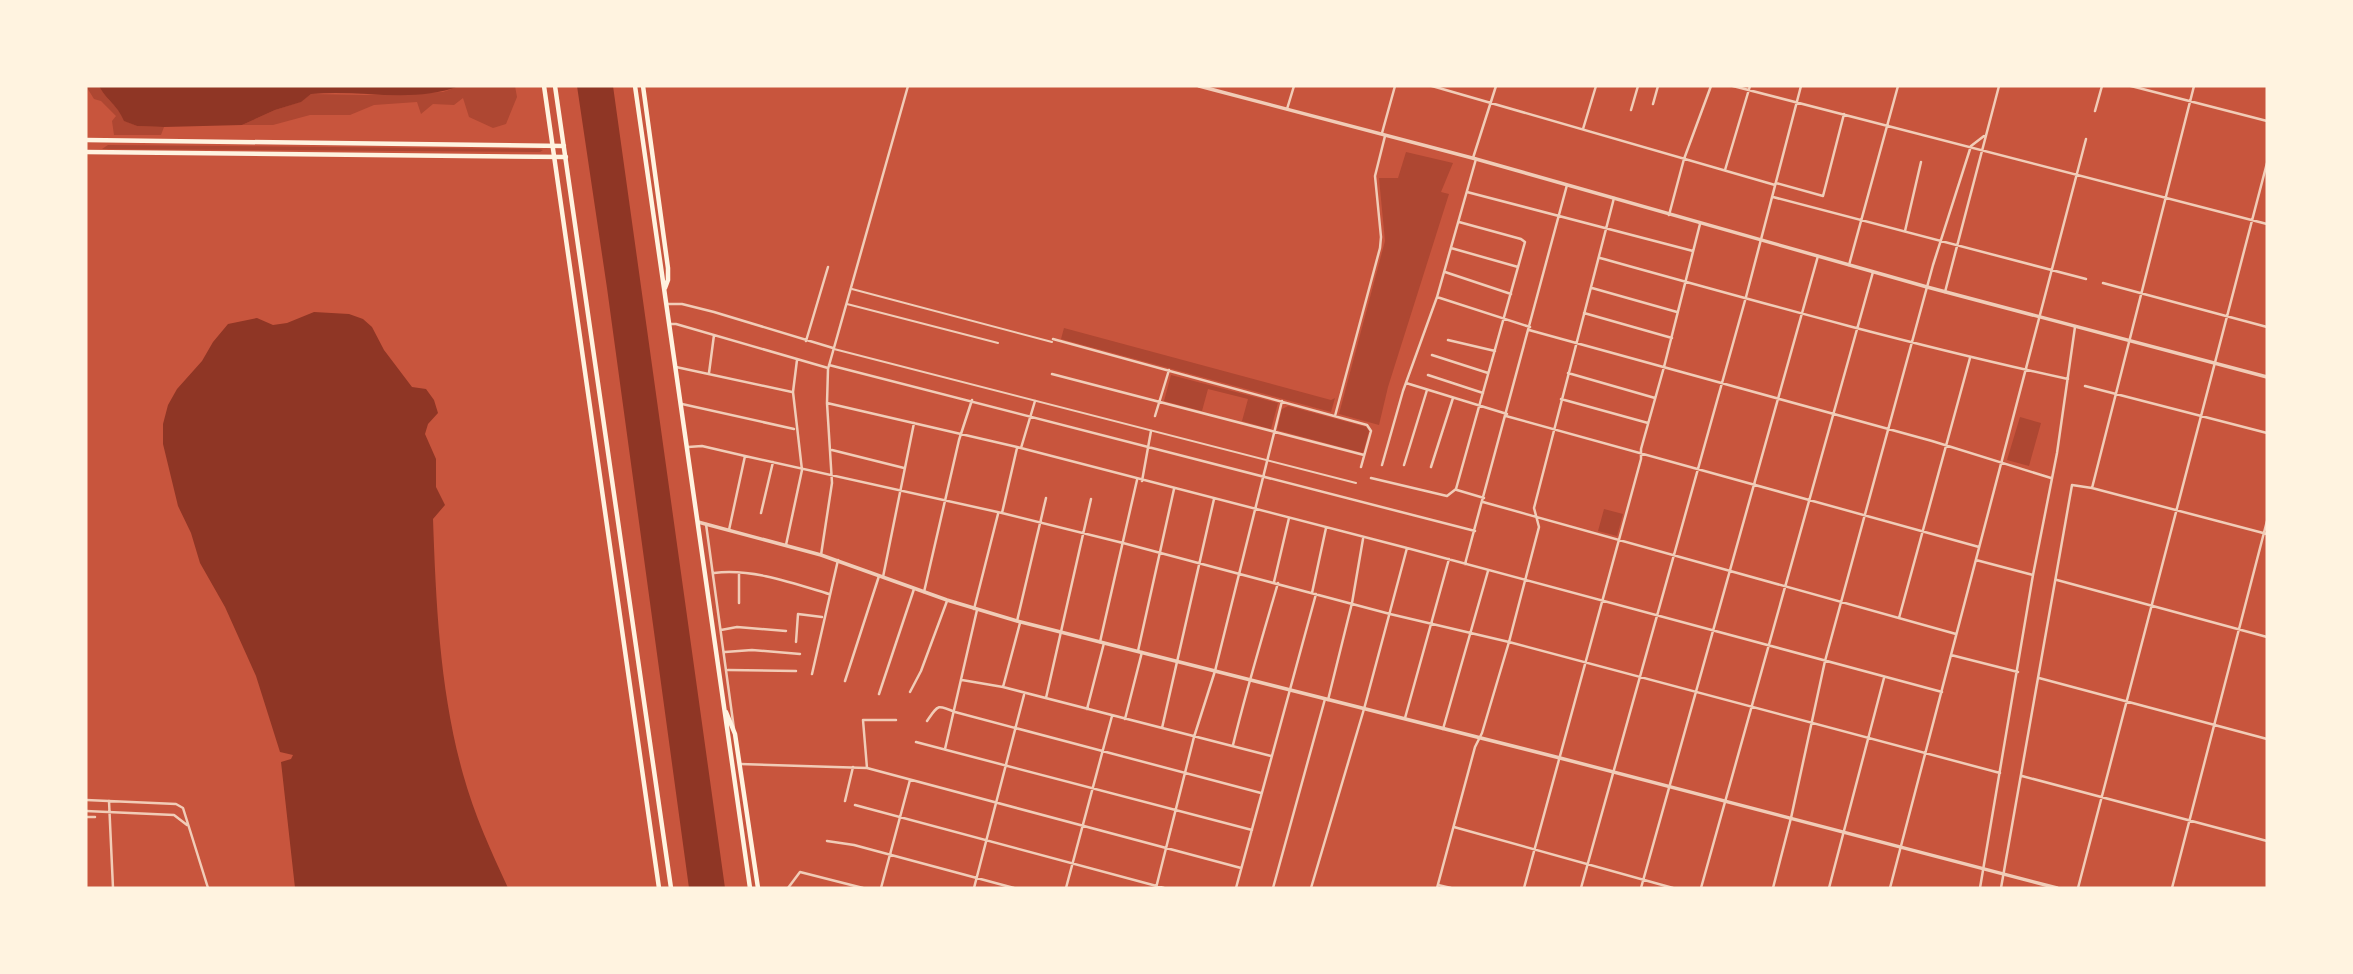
<svg xmlns="http://www.w3.org/2000/svg" width="2353" height="974" font-family="Rubik,sans-serif">
  <style>
    .green { fill: #ae4732 }
    .water { fill: #8f3625 }
    .lines { fill: none; stroke-linecap: round; stroke-linejoin: round }
    .service { stroke: #f1ccb7; stroke-width: 2 }
    .minor { stroke: #f1ccb7; stroke-width: 2.5 }
    .tertiary { stroke: #f1ccb7; stroke-width: 3.5 }
    .secondary { stroke: #fff3e0; stroke-width: 4.5 }
    .primary { stroke: #fff3e0; stroke-width: 4.5 }
  </style>
  <rect width="100%" height="100%" fill="#c8553d"/>
  <path class="green" d="M86,86H99C106,100 117,104 125,121L137,126L164,127L161,135H114L112,121L116,116L101,101L94,99Z
    M460,86H515L517,97L506,124L493,128L469,117L463,98L454,105L433,104L421,114L417,102L374,105L350,115H310L273,125H242L275,110L300,102L311,94L365,95L443,92Z
    M108,145L539,149L543,150L540,152L102,149Z
    M1406,152L1453,163L1441,192L1449,194L1388,387L1379,425L1339,414L1385,241L1379,178H1398Z
    M1064,328L1331,400L1335,398L1331,412L1061,339Z
    M1171,375L1278,403L1271,429L1242,421L1248,399L1208,389L1202,411L1164,401Z
    M1288,406L1366,427L1369,431L1363,453L1277,430L1282,409Z
    M2020,417L2041,423L2029,466L2007,460Z
    M1604,509L1623,514L1617,536L1598,531Z"/>
  <path class="water" d="M99,86H460C411,104 362,89 311,94L301,102L275,110L242,125L164,127L137,126L124,121C117,104 106,100 99,86Z
    M577,86H613L725,888H689L607,288Z
    M314,312L349,314L363,319L372,327L384,350L412,387L426,389L434,400L438,413L428,424L425,434L436,459V487L445,505L433,519C436,605 440,691 463,774C474,814 491,851 508,888H295L281,762L291,759L293,755L280,752L256,676L225,607L200,563L191,533L178,506L163,444V424L168,405L177,389L202,361L213,342L228,324L257,318L273,325L287,323Z"/>
  <g class="lines">
    <path class="service" d="M852,289L1052,342
      M847,304L998,343
      M834,349L1356,483"/>
    <path class="minor" d="M1432,86L1775,185
      M1733,86L2267,224
      M2131,86L2267,121
      M1653,104L1658,86
      M1287,109L1294,86
      M1631,110L1638,86
      M2095,111L2102,86
      M1583,129L1596,86
      M1382,133L1395,86
      M1473,158L1496,86
      M1725,170L1750,86
      M1776,183L1823,196L1844,114
      M1467,192L1693,251
      M1773,197L2086,279
      M1669,215L1684,159L1711,86
      M1905,231L1921,162
      M1451,248L1518,267
      M1600,258C1755,301 1911,345 2068,379
      M1849,265L1898,86
      M1445,272L1511,294
      M2103,283L2267,327
      M1592,288L1677,312
      M1945,292L1999,86
      M1437,297L1530,327
      M667,304H682L714,312L833,348
      M1584,313L1672,338
      M670,324H676L828,368
      M1529,330L1932,441L2051,478
      M1053,339L1367,425L1371,431L1361,467
      M1448,340L1495,351
      M806,341L828,267
      M1432,355L1488,373
      M829,365L1475,531
      M676,367L792,392
      M709,373L714,335
      M1568,373L1655,398
      M1052,374L1364,455
      M1428,375L1483,393
      M1406,383L1507,414
      M2085,386L2267,433
      M1561,399L1648,423
      M827,403L1017,447L1407,548L1942,692
      M682,404L794,429
      M1155,416L1169,370
      M1335,416L1380,248L1381,237L1375,176L1385,136
      M1506,416L1979,547
      M688,447L702,446L745,456L1002,513L1123,543L1390,614L1509,642L2000,773
      M1021,448L1035,401
      M832,450L904,468
      M1382,465L1403,391L1437,297L1476,159
      M1404,465L1427,390
      M1431,467L1453,398
      M1371,478L1447,496L1456,489L1525,242L1521,239L1459,222
      M1142,481L1151,431
      M2092,488L2194,86
      M1457,490L1484,498
      M1483,502L1956,634
      M761,513L773,462
      M1002,513L1017,448
      M706,524L734,729
      M729,530L745,456
      M786,545L802,470L793,392L797,360
      M821,555L832,483L827,403L828,369L908,86
      M1976,560L2033,575
      M1465,564L1567,185
      M714,573C751,568 793,583 829,594
      M883,577L914,423
      M2057,580L2267,637
      M1274,582L1289,518
      M924,592L959,440L972,400
      M1312,593L1326,528
      M739,603V573
      M974,609L998,514
      M1899,618L1970,358
      M1017,621L1046,498
      M721,630L737,627L786,631
      M796,642L798,614L822,617
      M1100,642L1137,480
      M1138,651L1174,489
      M725,652L752,650L800,654
      M1951,655L2018,672
      M728,670L796,671
      M812,674L838,560
      M2039,678L2267,739
      M962,680L1003,687L1271,756
      M845,681L879,576
      M1003,687L1020,623
      M910,692L921,671L947,601
      M879,694L914,589
      M1046,698L1091,499
      M1328,700L1352,603L1363,539
      M1087,709L1104,643
      M1405,718L1449,559
      M1125,719L1142,652
      M927,721C938,705 937,704 955,712L1261,793
      M1162,728L1214,499
      M1443,729L1488,571
      M916,742L1252,830
      M1233,745C1246,691 1262,638 1278,583
      M945,749L977,610
      M740,764L867,768L1241,868
      M867,768L863,720H896
      M2022,776L2267,841
      M86,800L176,804L183,808L208,888
      M109,801L113,888
      M845,801L853,767
      M855,805L1164,888
      M86,811L174,815L187,825
      M86,817H95
      M1454,827L1673,888
      M827,841L854,845L1014,888
      M1438,885L1451,888
      M788,888L800,872L863,888
      M881,888L910,780
      M974,888L1024,695
      M1066,888L1112,716
      M1156,888L1194,737L1215,671L1282,401
      M1236,888L1316,594
      M1273,888L1325,699
      M1311,888L1364,709L1407,548
      M1437,888L1475,747L1482,733L1509,642L1539,527L1534,508L1614,198
      M1524,888L1641,459V449L1664,367L1700,224
      M1581,888L1746,297L1801,86
      M1641,888L1818,256
      M1701,888L1873,272
      M1773,888L1791,818L1825,661L1933,265L1971,146L1984,136
      M1829,888L1884,678
      M1890,888L2086,139
      M1980,888L2033,575L2057,453L2075,327
      M2001,888L2072,485L2092,488L2267,534
      M2078,888L2267,163
      M2172,888L2267,521"/>
    <path class="tertiary" d="M1199,86L1476,159L1927,287L2267,377
      M698,522L821,555L947,600L1017,621L1560,758L2057,888"/>
    <path class="secondary" d="M635,86L750,888
      M643,86L668,268V280L665,288
      M86,140L564,146
      M86,152L566,157
      M726,712L735,734L758,888"/>
    <path class="primary" d="M544,86L659,888
      M555,86L671,888"/>
  </g>
  <rect width="2353" height="974" fill="none" stroke="#fff3e0" stroke-width="175"/>
</svg>
